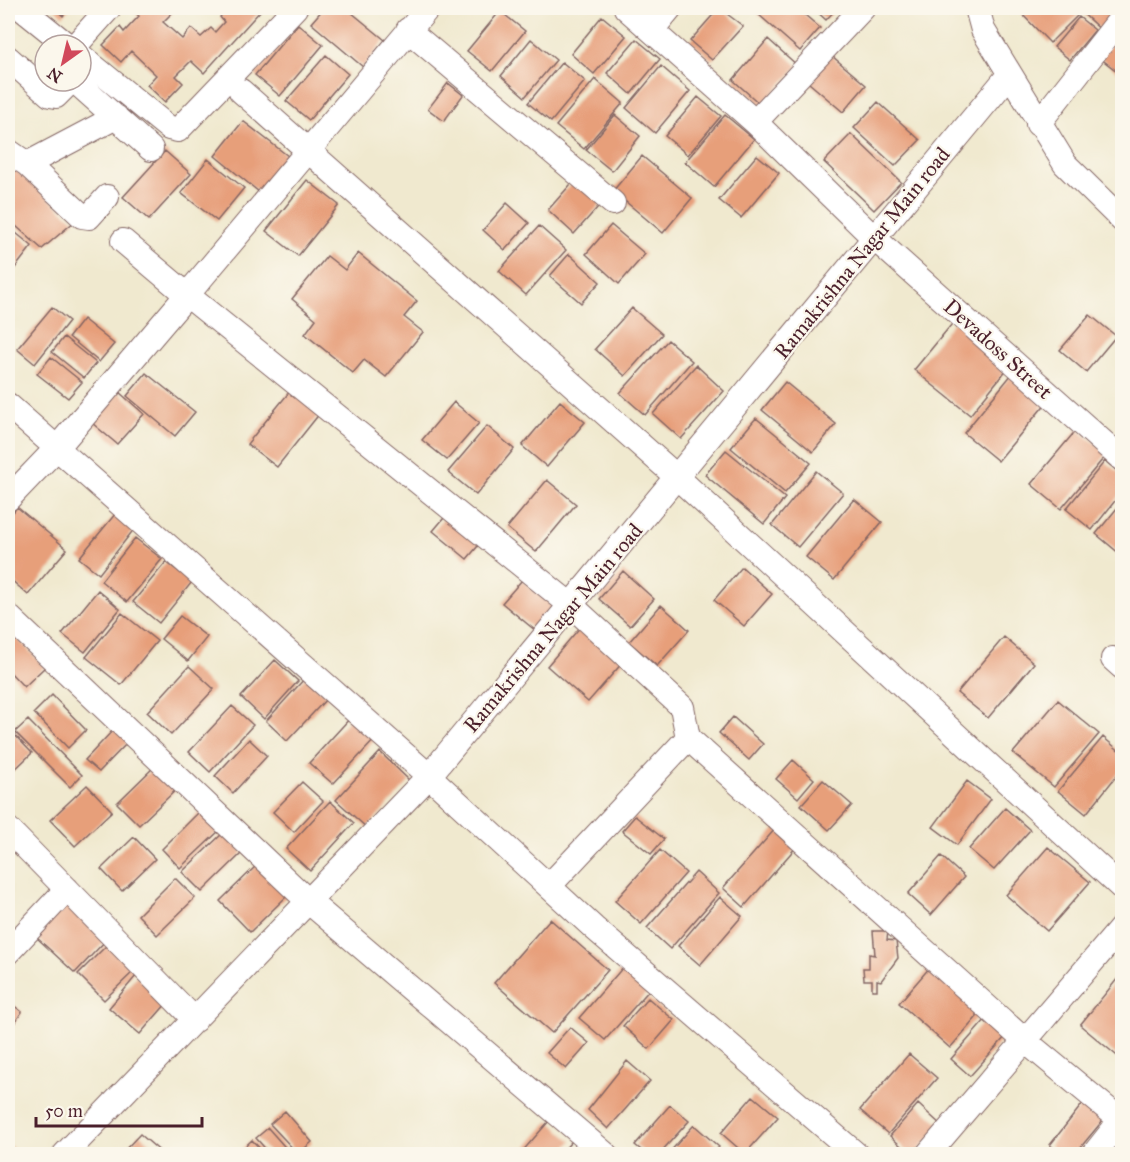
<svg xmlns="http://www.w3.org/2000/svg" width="1130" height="1162" font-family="'IM FELL Great Primer',serif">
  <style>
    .building { fill: #e79f7a }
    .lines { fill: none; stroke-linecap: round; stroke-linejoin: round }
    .minor-casing { stroke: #846664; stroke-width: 26 }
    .minor { stroke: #fff; stroke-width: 24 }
    .labels { text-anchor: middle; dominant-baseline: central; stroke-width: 4.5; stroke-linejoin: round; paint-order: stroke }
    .street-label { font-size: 21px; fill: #4a1f2b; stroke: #fbf7ec }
  </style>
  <rect width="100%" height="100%" fill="#fbf7ec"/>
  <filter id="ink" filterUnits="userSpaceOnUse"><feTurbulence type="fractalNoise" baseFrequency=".0167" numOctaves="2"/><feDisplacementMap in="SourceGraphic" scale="12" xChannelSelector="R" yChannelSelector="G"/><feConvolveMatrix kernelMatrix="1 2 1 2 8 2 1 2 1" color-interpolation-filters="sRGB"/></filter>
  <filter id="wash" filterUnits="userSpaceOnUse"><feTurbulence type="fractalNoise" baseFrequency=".008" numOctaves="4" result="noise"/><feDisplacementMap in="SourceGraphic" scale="24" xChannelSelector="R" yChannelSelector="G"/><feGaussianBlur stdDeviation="1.35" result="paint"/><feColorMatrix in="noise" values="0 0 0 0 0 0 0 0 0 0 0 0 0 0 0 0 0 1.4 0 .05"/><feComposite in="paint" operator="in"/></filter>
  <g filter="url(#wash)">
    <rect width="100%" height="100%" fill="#f0e9cf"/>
    <g id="blocks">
      <path class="building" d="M54,8H70L63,16Z
        M130,8H169L173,12L163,22L182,39L191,28L201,37L211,28L215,32L224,22L220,17L227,8L262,9L204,73L191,61L176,76L183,83L165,102L147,85L156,75L131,51L121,62L103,45L120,27L124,32L139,16Z
        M324,8H346L385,40L363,67L311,23Z
        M719,8L743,26L712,60L690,41Z
        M764,8H797L820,28L800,51L758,14Z
        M813,8H837L826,20Z
        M1022,8H1075L1080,13L1050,43L1019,11Z
        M1077,8H1120L1103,32Z
        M500,11L525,31L492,71L467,51Z
        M602,16L626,36L594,74L571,54Z
        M1079,17L1095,30L1070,60L1054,47Z
        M298,24L323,45L280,96L255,75Z
        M531,39L556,60L525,97L501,76Z
        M636,39L660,59L631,94L607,73Z
        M768,39L798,66L762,106L733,80Z
        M1114,40L1122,47V75L1100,58Z
        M825,50L866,85L843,112L802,77Z
        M326,55L348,74L309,120L286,101Z
        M562,62L585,81L551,122L528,103Z
        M661,66L690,91L655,133L626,108Z
        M595,79L623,103L584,149L556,126Z
        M448,83L463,95L444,121L428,109Z
        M698,97L721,116L688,155L665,136Z
        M878,102L920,140L895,166L854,128Z
        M615,115L640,136L612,171L586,150Z
        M725,115L754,139L714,187L685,162Z
        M243,121L288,156L259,192L215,156Z
        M851,134L901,182L874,210L824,162Z
        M165,151L191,174L149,220L123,197Z
        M757,155L779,173L741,218L719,200Z
        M642,156L692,198L663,233L613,191Z
        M208,159L244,188L217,221L181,193Z
        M8,163L75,221L42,249L8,219Z
        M578,176L605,199L574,234L548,210Z
        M307,180L339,205L298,256L266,231Z
        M507,203L529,223L505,250L483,230Z
        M611,225L645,254L619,284L586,254Z
        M539,226L566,250L526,295L499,271Z
        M11,229L32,246L8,277V233Z
        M358,253L417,301L404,317L423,332L386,377L364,360L353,373L305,334L316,319L292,299L327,256L345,270Z
        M569,254L600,282L581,303L550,276Z
        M52,307L69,321L35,364L17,349Z
        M632,308L662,334L625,376L595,349Z
        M1090,315L1116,336L1086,372L1060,350Z
        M83,319L114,344L99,362L69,337Z
        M956,319L1011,364L970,415L914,370Z
        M64,337L96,363L84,378L52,352Z
        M668,340L692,361L645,415L620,393Z
        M51,357L82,382L68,398L37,374Z
        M696,365L724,391L681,439L653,414Z
        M146,373L195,412L175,436L127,396Z
        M1012,374L1047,402L998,461L964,433Z
        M785,382L836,424L813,452L762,410Z
        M291,390L320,413L277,467L247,444Z
        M119,392L144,414L117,444L92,423Z
        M560,401L585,422L547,467L522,446Z
        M454,402L479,423L447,460L422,440Z
        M756,418L811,463L785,493L731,448Z
        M487,426L514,449L476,495L448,472Z
        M1077,429L1108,453L1061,509L1031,484Z
        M726,450L785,498L764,524L705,475Z
        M1105,461L1122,475V492L1092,530L1066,509Z
        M816,471L843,493L798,547L772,525Z
        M547,480L576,504L536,552L507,528Z
        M854,499L882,522L834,580L806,557Z
        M1122,502V550L1120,554L1096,534Z
        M17,507L67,549L28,595L8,577V519Z
        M449,512L483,540L467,559L433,531Z
        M116,513L135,528L99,574L79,558Z
        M135,538L162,559L127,602L101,581Z
        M166,562L192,582L159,623L133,602Z
        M742,567L772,594L744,626L714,600Z
        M623,571L654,599L630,626L599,599Z
        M522,580L556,608L536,631L502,603Z
        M98,590L120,609L85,652L62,634Z
        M661,605L689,630L657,666L629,642Z
        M122,613L157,641L121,685L86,657Z
        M180,616L207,637L188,661L161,639Z
        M582,625L624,661L588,702L547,666Z
        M16,637L45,667L24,687L8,670V645Z
        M1004,637L1034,663L988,718L957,693Z
        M275,660L298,681L264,719L241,697Z
        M189,666L214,689L171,735L147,712Z
        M306,677L328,697L287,741L266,721Z
        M52,695L86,730L68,748L34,713Z
        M1058,700L1099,734L1054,787L1013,753Z
        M232,706L253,725L210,772L189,752Z
        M352,716L376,738L333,784L309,763Z
        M733,717L763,744L749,760L719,733Z
        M28,720L82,775L70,787L15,732Z
        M8,728L32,753L8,776Z
        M115,728L129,741L99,772L85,760Z
        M1103,737L1122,753V769L1086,814L1058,791Z
        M249,739L267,756L233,793L215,776Z
        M380,752L410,781L367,828L336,800Z
        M793,760L814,779L798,798L776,779Z
        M158,763L180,786L139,825L117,803Z
        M823,780L852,805L829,830L801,805Z
        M967,781L991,799L957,845L933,827Z
        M302,782L323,801L294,832L273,812Z
        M87,785L112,811L75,846L50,820Z
        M330,801L354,823L310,871L286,849Z
        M1005,808L1030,830L994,870L969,849Z
        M202,809L221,829L180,868L162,849Z
        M635,816L664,839L651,854L622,831Z
        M776,828L797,846L744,907L723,888Z
        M223,833L243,852L202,892L182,872Z
        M134,837L155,859L122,891L101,869Z
        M1048,847L1090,882L1047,931L1006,895Z
        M660,850L686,873L641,924L615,901Z
        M941,856L964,877L931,915L908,894Z
        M258,864L288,895L250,932L220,901Z
        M696,872L719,893L670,949L647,928Z
        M175,878L195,898L157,935L138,915Z
        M720,897L742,916L700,965L678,946Z
        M68,901L108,938L75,973L36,937Z
        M550,919L608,970L552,1033L494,983Z
        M873,931H888L887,940L896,941L898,958L881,981L877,980V990H872V980H864L863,968H869V954L875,955Z
        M110,942L136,969L104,1000L78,974Z
        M625,965L651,988L605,1040L579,1018Z
        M931,966L982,1011L950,1048L899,1003Z
        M1122,973V1060L1080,1025Z
        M136,976L167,1003L140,1034L109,1008Z
        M648,998L674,1020L649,1049L623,1026Z
        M8,1001L22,1012L8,1032Z
        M986,1019L1006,1036L970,1076L951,1059Z
        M570,1027L589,1043L566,1069L547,1053Z
        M909,1054L937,1078L888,1134L860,1110Z
        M627,1061L650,1081L608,1129L588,1110Z
        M753,1096L778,1117L745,1154L721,1133Z
        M1084,1102L1104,1119L1075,1154H1061L1050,1145Z
        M918,1104L941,1125L915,1154H910L890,1136Z
        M670,1105L689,1121L659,1154H646L635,1145Z
        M285,1111L312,1142L298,1154L270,1124Z
        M549,1121L572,1141L560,1154H520Z
        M694,1125L719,1147L712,1154H668Z
        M268,1128L291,1154H270L256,1138Z
        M140,1134L163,1154H121Z
        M252,1140L265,1154H237Z
        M8,1144L18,1154H8Z"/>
    </g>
  </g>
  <g filter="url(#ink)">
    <use href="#blocks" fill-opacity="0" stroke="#846664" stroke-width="1.5"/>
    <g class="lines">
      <g class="minor-casing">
        <path id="minor" d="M21,8L67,45
          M626,8L755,122L874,238L1122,459
          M977,8L983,30L1065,164L1122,220
          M408,30L613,203
          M652,30L670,8
          M76,45L109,8
          M81,56L169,128L178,130L295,8
          M8,58L50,95L56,96L70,82H76L151,149
          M241,91L678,478L1122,888
          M755,122L863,8
          M1038,124L1122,17
          M8,151L27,164L82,216L89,217L107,197
          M27,164L116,117
          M123,241L187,295L428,8
          M8,405L429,776L594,928L856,1154
          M8,499L56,449L187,295L572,606L682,707L688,738L1024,1040L1122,1121
          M8,616L308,901L605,1154
          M1113,659L1122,667
          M8,829L195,1020
          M549,886L688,738
          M8,952L67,889
          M65,1154L429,776L1009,75
          M928,1154L1122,927
          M1094,1154L1121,1120"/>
      </g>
      <use href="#minor" class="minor"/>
    </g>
  </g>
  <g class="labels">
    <g class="street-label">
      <text transform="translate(862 253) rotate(-51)">Ramakrishna Nagar Main road</text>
      <text transform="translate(998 349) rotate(42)">Devadoss Street</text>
      <text transform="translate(553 628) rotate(-50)">Ramakrishna Nagar Main road</text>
    </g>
  </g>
  <rect width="1130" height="1162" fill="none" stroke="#fbf7ec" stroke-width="30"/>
  <g transform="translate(63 63) rotate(214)"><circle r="28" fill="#fbf7ec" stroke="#b4a19f" stroke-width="1.5"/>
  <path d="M0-4.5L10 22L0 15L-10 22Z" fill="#d1495b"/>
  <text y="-9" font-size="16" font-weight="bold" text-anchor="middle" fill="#4a1f2b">N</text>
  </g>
  <path d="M36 1117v9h166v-9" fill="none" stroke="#4a1f2b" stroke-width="3"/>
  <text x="45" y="1117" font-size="18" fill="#4a1f2b" stroke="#fbf7ec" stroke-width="4.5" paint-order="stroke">50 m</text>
</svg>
